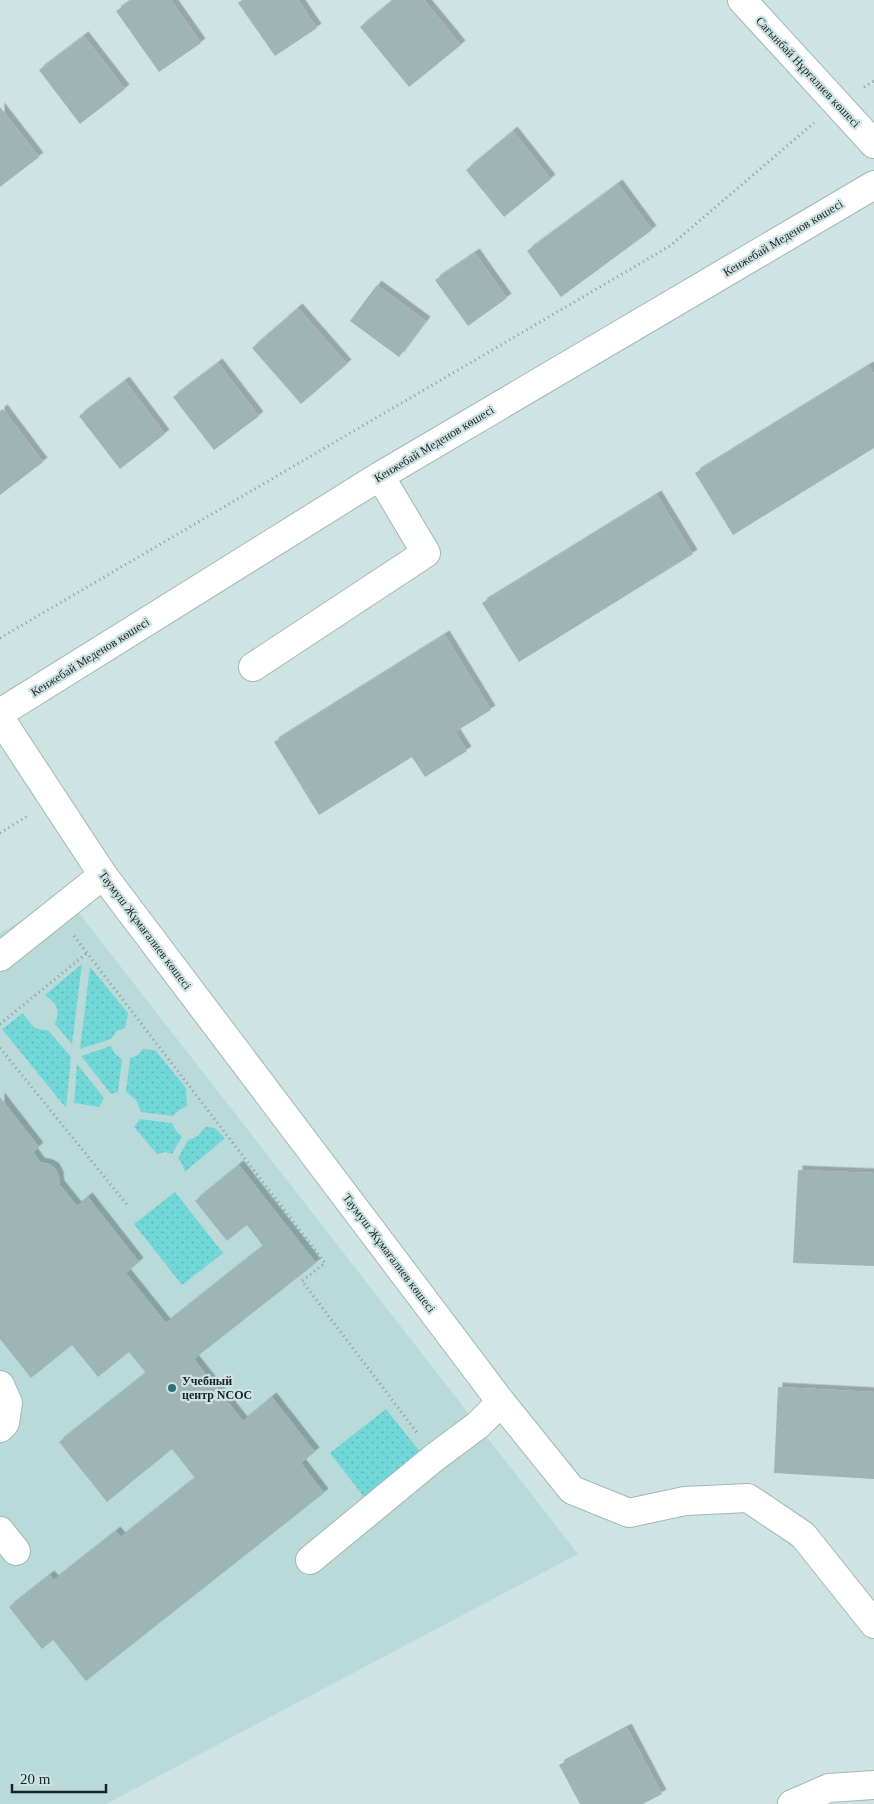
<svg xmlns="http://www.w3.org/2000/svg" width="874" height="1804" font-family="'Times New Roman',serif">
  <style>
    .built { fill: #badad9 }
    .grass { fill: url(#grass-dots) }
    .building { fill: #9fb5b4; filter: url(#shadow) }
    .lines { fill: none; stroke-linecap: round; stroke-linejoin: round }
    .minor-casing { stroke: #a2b7b7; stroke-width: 30 }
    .path { stroke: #8a9b9b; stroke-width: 3; stroke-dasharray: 1 4; stroke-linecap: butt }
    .minor { stroke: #fff; stroke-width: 28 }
    .poi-dot { fill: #2a7475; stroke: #cee4e4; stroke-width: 2 }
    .labels { text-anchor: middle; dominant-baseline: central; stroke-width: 4.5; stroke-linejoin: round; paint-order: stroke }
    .street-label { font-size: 12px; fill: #1a2323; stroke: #cee4e4 }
    .poi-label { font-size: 12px; font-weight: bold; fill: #1a2323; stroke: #cee4e4; text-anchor: start }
  </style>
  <defs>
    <pattern id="grass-dots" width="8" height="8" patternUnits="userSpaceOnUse" patternTransform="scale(1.25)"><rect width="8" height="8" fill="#71d7d7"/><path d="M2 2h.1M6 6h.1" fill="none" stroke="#61b8b8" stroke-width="1.8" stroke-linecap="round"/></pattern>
    <filter id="shadow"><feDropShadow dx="4.5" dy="-4.5" stdDeviation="0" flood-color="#0004"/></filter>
  </defs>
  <rect width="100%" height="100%" fill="#cee4e4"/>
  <path class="built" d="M65,895L578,1554L106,1804H0V933Z"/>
  <path class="grass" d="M82,964L72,1044L55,1024C61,1009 57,1004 45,995Z
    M90,967L128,1013L125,1028L117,1031L111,1039L80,1049Z
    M23,1013C30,1024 35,1031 48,1030L71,1057L66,1108L2,1029Z
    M111,1046L115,1054L122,1059L118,1092L111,1094L81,1056Z
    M143,1049L155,1050L186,1088L187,1106L179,1110L173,1116L141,1112L136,1100L126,1092L130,1058L138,1055Z
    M77,1064L104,1098L99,1107L74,1103Z
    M140,1119L172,1123L176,1131L182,1137L172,1154L165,1152L157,1154L134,1127Z
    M205,1127L215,1128L225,1138L185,1172L182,1164L178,1158L188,1140L198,1136Z
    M175,1192L223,1253L182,1285L134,1224Z
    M386,1409L421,1453L364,1497L330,1453Z"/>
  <path class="building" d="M132,0H171L201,43L159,72L116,11Z
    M242,0H298L317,28L275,56L238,3Z
    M393,0H424L461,45L409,87L360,27Z
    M84,36L125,89L80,124L39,70Z
    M0,107L39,157L0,187Z
    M513,131L551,179L504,217L466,170Z
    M618,184L652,230L561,297L527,251Z
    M475,253L507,298L468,326L435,280Z
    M377,285L426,321L399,357L350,321Z
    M298,308L347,364L301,404L252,348Z
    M218,363L259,416L214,450L173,397Z
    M869,366L874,374V448L733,535L695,473Z
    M125,381L165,434L120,469L79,416Z
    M3,409L43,462L0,495V411Z
    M657,495L693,554L519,662L482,603Z
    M445,635L491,710L455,732L467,751L425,777L412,757L319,815L274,742Z
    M0,1097L39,1147L33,1152L40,1162L49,1164L55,1168L59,1176L60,1185L77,1206L88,1197L139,1262L126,1273L166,1323L263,1246L247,1225L227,1241L195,1201L239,1165L316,1263L194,1359L243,1421L272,1397L315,1452L301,1463L324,1493L86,1681L53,1640L42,1649L9,1607L50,1575L54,1580L116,1531L121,1537L195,1478L172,1449L107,1502L59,1442L146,1373L129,1352L98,1377L72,1345L31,1378L0,1339Z
    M798,1170L874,1173V1266L793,1263Z
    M778,1387L874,1392V1479L774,1473Z
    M627,1728L662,1794L643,1804H580L559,1765Z"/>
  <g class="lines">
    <g class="minor-casing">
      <path id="minor" d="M742,0L874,144
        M253,667L426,553L380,476
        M0,713L380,476L874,185
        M0,718L103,875L501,1402L572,1490L629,1513L685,1501L748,1498L803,1535L874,1624
        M0,957L103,875
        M0,1385L8,1403L5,1423L0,1428
        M0,1531L16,1551
        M310,1560L435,1457L478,1425L501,1402
        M792,1804L829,1788L874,1785"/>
    </g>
    <path class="path" d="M864,87L874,81
      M0,638L670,246L814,123
      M0,833L29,815
      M74,936L325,1263L302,1281L418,1434
      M0,1024L87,953
      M0,1048L128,1206"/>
    <use href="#minor" class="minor"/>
  </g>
  <circle class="poi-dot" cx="172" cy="1388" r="5"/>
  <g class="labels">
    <g class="street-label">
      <text transform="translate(808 72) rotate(47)">Сағынбай Нұрғалиев көшесі</text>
      <text transform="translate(783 238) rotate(-31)">Кенжебай Меденов көшесі</text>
      <text transform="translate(434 444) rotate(-31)">Кенжебай Меденов көшесі</text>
      <text transform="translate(90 657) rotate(-32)">Кенжебай Меденов көшесі</text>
      <text transform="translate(145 930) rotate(53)">Таумуш Жұмағалиев көшесі</text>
      <text transform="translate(389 1253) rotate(53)">Таумуш Жұмағалиев көшесі</text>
    </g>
    <g class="poi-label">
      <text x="182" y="1381">Учебный<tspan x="182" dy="14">центр NCOC</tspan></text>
    </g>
  </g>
  <path d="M12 1784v8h94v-8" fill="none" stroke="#1a2323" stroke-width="2.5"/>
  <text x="20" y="1784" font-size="15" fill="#1a2323" stroke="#cee4e4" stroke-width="4" paint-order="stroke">20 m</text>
</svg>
